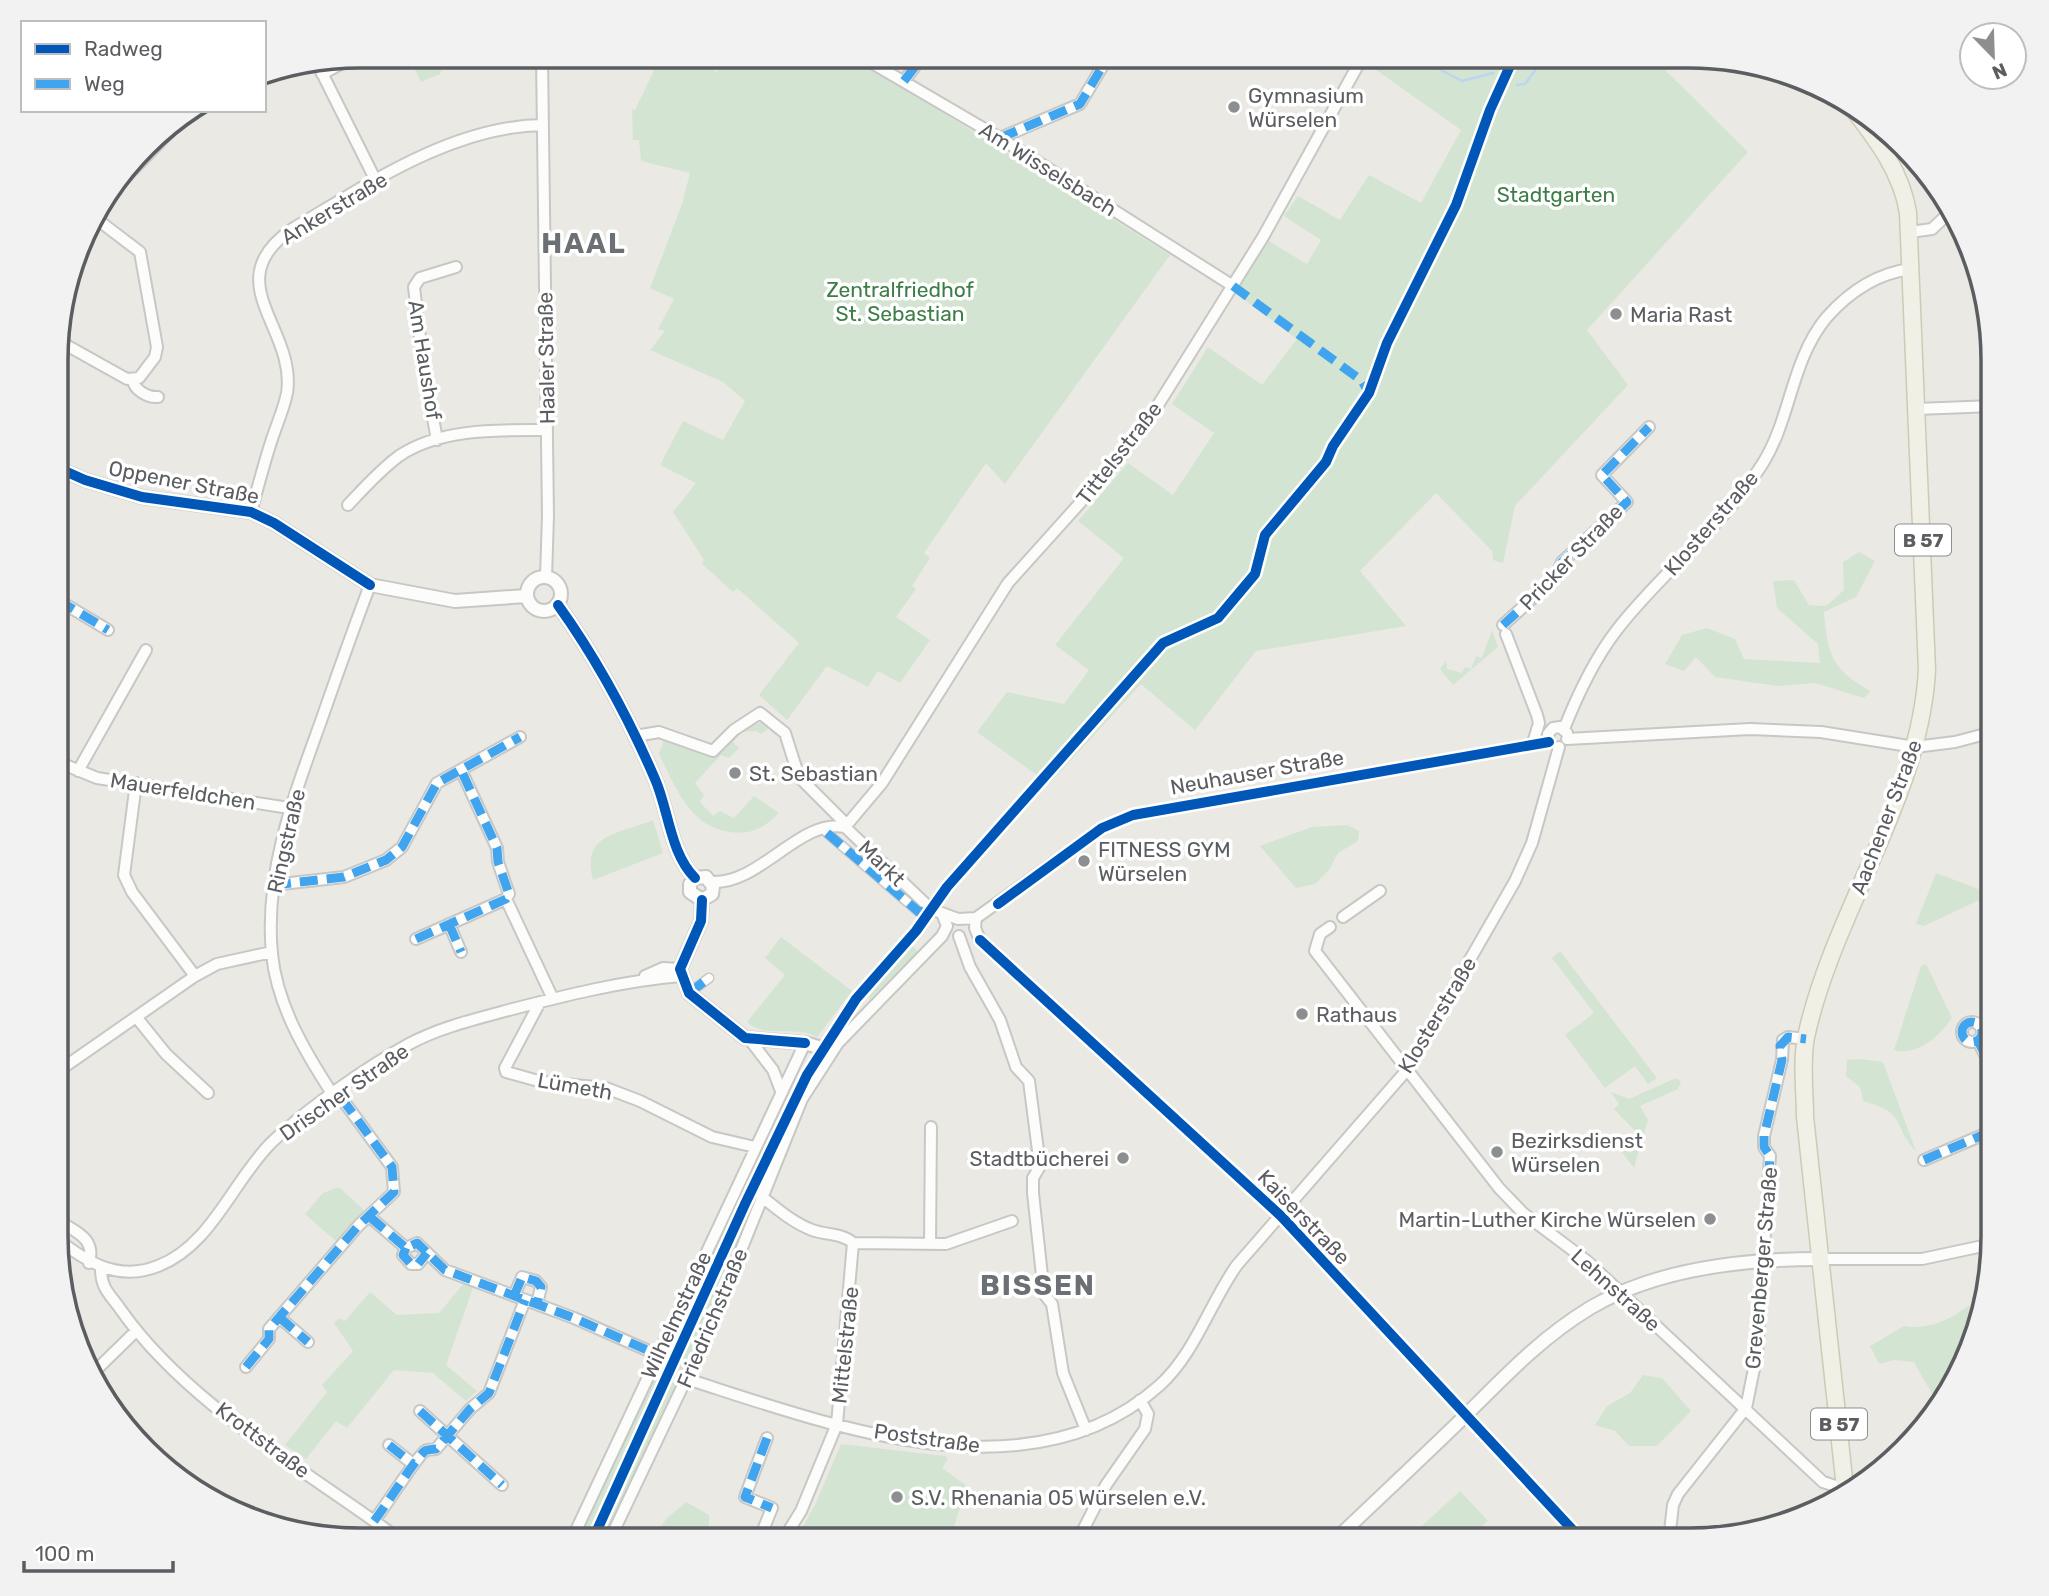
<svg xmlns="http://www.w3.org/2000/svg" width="2049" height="1596" font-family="Rubik,sans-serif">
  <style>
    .green { fill: #d3e5d2 }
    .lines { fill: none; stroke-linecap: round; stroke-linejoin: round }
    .stream { stroke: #bcd5f0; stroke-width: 2.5 }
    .pedestrian-casing { stroke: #c7c7c6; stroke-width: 11 }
    .minor-casing { stroke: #c7c7c6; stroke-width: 14 }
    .tertiary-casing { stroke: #c7c7c6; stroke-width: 16 }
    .primary-casing { stroke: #cfcab5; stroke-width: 19 }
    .pedestrian { stroke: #fcfcfb; stroke-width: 8 }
    .minor { stroke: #fcfcfb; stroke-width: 10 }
    .tertiary { stroke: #fcfcfb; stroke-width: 12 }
    .primary { stroke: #f1f0e7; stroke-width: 16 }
    .quiet { stroke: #40a5ee; stroke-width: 9; stroke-dasharray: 18 9; stroke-linecap: butt }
    .cycleway-casing { stroke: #fff; stroke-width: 15 }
    .cycleway { stroke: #0057b8; stroke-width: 10 }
    .poi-dot { fill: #8d8e8f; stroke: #fff; stroke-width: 2.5 }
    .labels { text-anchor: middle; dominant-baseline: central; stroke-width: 7; stroke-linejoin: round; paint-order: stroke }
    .shield { fill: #fff; stroke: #8c8e90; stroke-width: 2 }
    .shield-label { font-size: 19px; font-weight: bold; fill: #5b5d61 }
    .poi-label { font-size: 21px; fill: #5b5d61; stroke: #fff; text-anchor: start }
    .street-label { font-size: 21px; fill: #5b5d61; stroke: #fff }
    .park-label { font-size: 21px; fill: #3d7e46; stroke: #fff }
    .district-label { font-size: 28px; font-weight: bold; letter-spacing: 2px; fill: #6c6f73; stroke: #fff }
    .rim { fill: none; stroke: #5b5d61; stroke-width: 3.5 }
  </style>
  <rect width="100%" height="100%" fill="#eae9e4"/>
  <path class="green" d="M408,56H449L440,74L421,82Z
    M661,56H693L717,72L728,56H847L915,95L1170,255L1005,484L986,463L924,553L930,558L912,586L916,589L896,617L930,640L900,683L878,671L868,687L827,666L787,720L759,695L799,643L737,588L733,592L702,564L704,560L673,512L696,483L660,465L683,421L723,440L745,401L723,382L650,350L665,331L658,329L674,299L650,288L682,204L690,173L641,161L639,140H633L632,109L635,110Z
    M1377,56L1663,57L1657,62L1748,152L1587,330L1628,385L1515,506L1503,563L1493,560L1492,551L1436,493L1360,571L1406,626L1256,651L1195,730L1141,684L1049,784L977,732L1007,692L1064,704L1089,670L1055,645L1124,558L1078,521L1128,463L1173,495L1214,433L1172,404L1208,347L1262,385L1297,339L1234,292L1267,240L1307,264L1321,240L1284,216L1298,196L1340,220L1369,175L1421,203L1461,130L1372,67Z
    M1859,552L1875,561L1856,597L1824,612C1828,656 1831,668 1870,691L1864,698L1815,683L1777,686L1715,677L1696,657L1684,671L1665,664L1682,635L1707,628L1735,639L1744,659L1820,663L1818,644L1777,608L1773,581L1794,580L1809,605L1826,606L1844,590L1843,562Z
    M1492,630L1498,647L1453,685L1440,669L1446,661L1447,669L1462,673L1465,667L1471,669L1476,656L1482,658Z
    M766,722L777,734L775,735L769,728L761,734L756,731L742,732L733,742L739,748L729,758L721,755L695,783L704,795L700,802L713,816L720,811L734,818L754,796L779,813C764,828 751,835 730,832C689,826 676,788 659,754L664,739L707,754C726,739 741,725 766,722Z
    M653,820L663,853L593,880C580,833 620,834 653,820Z
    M1347,825L1359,831L1358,841L1338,853L1329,870L1315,884L1296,888L1260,846L1312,827Z
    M1936,873L1992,894L1924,926L1916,924Z
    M781,937L852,991L817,1037C795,1025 765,1039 747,1022L785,975L765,958Z
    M908,942L918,952L870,999L864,993Z
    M1560,951L1657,1078L1648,1084L1635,1066L1605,1088L1565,1035L1594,1013L1552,958Z
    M1926,964L1952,1018C1941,1035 1917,1057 1894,1050L1921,966Z
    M1860,1059L1883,1062L1916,1151C1890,1123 1909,1114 1863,1101L1860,1087L1846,1076L1847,1060Z
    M1676,1078L1681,1082L1678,1089L1640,1106L1648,1120L1634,1168L1621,1151L1638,1134L1614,1109L1619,1104L1611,1092L1629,1099Z
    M761,1152L768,1155L760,1169L767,1171L734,1262L604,1539H579Z
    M339,1187L366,1212L338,1243L305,1214L323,1193Z
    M465,1282L474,1285L446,1365L477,1391L466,1401L433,1373L394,1370L347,1428L336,1421L306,1459L285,1445L327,1392L322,1385L353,1351L334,1323L339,1318L345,1321L370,1292L397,1315L439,1313Z
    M1983,1295C1974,1335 1966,1371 1935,1399L1914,1362L1894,1360L1879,1364L1870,1346L1904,1326C1936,1331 1958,1314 1983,1295Z
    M1643,1375L1662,1378L1691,1411L1657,1446H1629L1615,1431L1595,1425L1607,1406L1630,1393Z
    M841,1444L945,1456L948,1459L942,1468L967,1486L950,1540H795L815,1505Z
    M1460,1491L1488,1521L1476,1531L1484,1540H1415L1411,1536Z
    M686,1502L709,1515V1540H653L666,1519Z"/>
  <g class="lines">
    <path class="stream" d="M1414,56L1462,81L1493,73
      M1517,85L1525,84L1545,57"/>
    <g class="pedestrian-casing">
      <path id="pedestrian" d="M827,833L919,912L931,909
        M689,993L709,978"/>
    </g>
    <g class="minor-casing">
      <path id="minor" d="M542,56L548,516L546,577
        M860,56L1000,138L1233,286
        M317,63L376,181
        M322,74L351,58
        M904,81L923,56
        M1000,138L1080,104L1108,57
        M100,204L184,117
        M1910,232L1932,229L1951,211
        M59,341L127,379L139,378L155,357L157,347L140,252L94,217
        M133,380C134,390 148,398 158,397
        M1917,409L1993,406
        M437,440L423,363L414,287L420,278L456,267
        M348,505C364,488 380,470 399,456C440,428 499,430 547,430
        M251,512C258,487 264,463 272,439C277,424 284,408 287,393C297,328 216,282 292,229C367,185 452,126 543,125
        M58,600L108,630
        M1503,625L1555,578L1562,562L1627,502L1602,475L1649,427
        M1506,634L1537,715L1539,723L1533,743
        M1564,729C1577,696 1594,660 1616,631C1661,572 1723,527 1763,463C1791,418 1791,361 1826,318C1849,292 1877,273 1911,269
        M635,736L659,732L713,751L734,730L760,713L785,733L799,777L847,825
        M1567,739L1750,729L1821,732L1915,747L1955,742L1993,732
        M1549,742L1548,734L1553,728L1560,727L1567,733
        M58,762L97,778L289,808
        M78,771L146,650
        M136,783L124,875L132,892L195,976
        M845,827L882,783L1008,583L1116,463L1158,405L1263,237L1363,56
        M712,882C761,884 800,818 845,827L931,909L958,919L976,918
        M273,885L344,877L386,860L402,847L437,783L520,737
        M506,899L553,999
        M1343,917L1380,891
        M976,918L975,928L980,940L1281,1216L1582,1540
        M976,918L1102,828L1133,815L1549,742
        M449,924L461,952
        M1330,927L1320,934L1315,951L1499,1188L1523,1213L1587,1261L1823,1482L1845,1489
        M959,936L970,967L1000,1020L1016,1067L1029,1081L1040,1166L1033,1178V1193L1044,1294L1052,1304L1063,1373L1086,1430
        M416,939L506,899L509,894L498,862L497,848L461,770
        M645,976L663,968L680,969
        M540,1002L505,1068L506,1072L542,1082L606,1088L640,1101L712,1137L755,1147
        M137,1018L166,1054L208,1093
        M1962 1032a10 10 0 1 1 20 0a10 10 0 1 1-20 0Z
        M750,1040L773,1070L781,1091
        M1978,1041L1992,1068
        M57,1072L195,976L217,964L272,952
        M333,1095C305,1052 277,1005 272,954C264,872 294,796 321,721C337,675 353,630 370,585
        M1924,1160L1992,1131
        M761,1196C777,1209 792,1222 812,1230C825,1235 842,1233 853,1243
        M370,1217L406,1248L417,1243L445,1270L574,1318L656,1354
        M57,1220C76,1232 96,1238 89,1263
        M57,1239C87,1262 118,1282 158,1266C211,1246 233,1181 271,1143C306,1109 367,1067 409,1044C439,1028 472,1020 505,1011C563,996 621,981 681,976
        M853,1243L946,1244L1012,1221
        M930,1243L931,1127
        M406,1248L403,1255L411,1264H418L427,1253
        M1821,1259H1922L1992,1244
        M101,1269C101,1289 110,1294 121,1310C188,1405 306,1470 399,1539
        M514,1296L522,1277L536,1281L541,1287L537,1304
        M279,1317L308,1342
        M246,1367L269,1339V1329L359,1225L394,1192L392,1167L337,1092
        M91,1375L135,1332
        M687,1379C831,1425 1030,1502 1160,1385C1195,1353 1210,1303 1237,1265L1406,1071L1515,881L1532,843L1559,747
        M420,1411L502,1485
        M389,1445L413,1464
        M374,1521C383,1510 418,1455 425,1451C426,1450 433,1449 436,1449L470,1409L489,1393L525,1300
        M572,1539L805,1043
        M610,1539L706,1337L802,1099L838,1043L942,936L947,926L943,916
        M759,1540L772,1508L745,1497L767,1438
        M783,1540L801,1511L837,1424L853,1243
        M1078,1540L1106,1485L1145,1429L1148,1414L1140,1400
        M1669,1540L1673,1505L1678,1494L1746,1408L1757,1354L1770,1156L1764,1147V1136L1782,1060L1783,1040L1788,1037L1806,1039"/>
    </g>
    <g class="tertiary-casing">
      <path id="tertiary" d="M58,468L85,480L142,497L251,512L274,523L370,585L455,601L526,596
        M527 594a17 17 0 1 1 34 0a17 17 0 1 1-34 0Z
        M558,605C596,658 629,719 655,779C669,811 670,853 695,878
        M695,878L706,877L713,886L712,894L702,900
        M695,878L690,884V892L702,900
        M702,900L701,921L680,969L689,993L745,1038L805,1043L831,1051
        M1335,1540C1379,1498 1423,1457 1466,1415C1505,1376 1542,1337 1590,1308C1657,1268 1745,1259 1821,1259"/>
    </g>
    <g class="primary-casing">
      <path id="primary" d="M1845,1488L1805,1117C1805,1091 1801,1063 1806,1037C1833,912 1920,799 1927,670L1908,213C1902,173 1877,140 1853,109"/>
    </g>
    <use href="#pedestrian" class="pedestrian"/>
    <use href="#minor" class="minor"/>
    <use href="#tertiary" class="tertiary"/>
    <use href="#primary" class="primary"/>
    <path class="quiet" d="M904,81L923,56
      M1000,138L1080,104L1108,57
      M1233,286L1362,381L1369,393
      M58,600L108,630
      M1503,625L1555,578L1562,562L1627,502L1602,475L1649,427
      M1992,732L1993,734
      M827,833L919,912L931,909
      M273,885L344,877L386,860L402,847L437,783L520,737
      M449,924L461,952
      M416,939L506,899L509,894L498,862L497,848L461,770
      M689,993L709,978
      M1962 1032a10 10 0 1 1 20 0a10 10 0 1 1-20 0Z
      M1978,1041L1992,1068
      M1924,1160L1992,1131
      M370,1217L406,1248L417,1243L445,1270L574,1318L656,1354
      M406,1248L403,1255L411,1264H418L427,1253
      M1763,1260L1770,1156L1764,1147V1136L1782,1060L1780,1046L1788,1037L1806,1039
      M514,1296L522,1277L536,1281L541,1287L537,1304
      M279,1317L308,1342
      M246,1367L269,1339V1329L359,1225L394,1192L392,1167L337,1092
      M420,1411L502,1485
      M767,1438L745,1497L772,1508
      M389,1445L413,1464
      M374,1521C383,1510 418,1455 425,1451C426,1450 433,1449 436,1449L470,1409L489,1393L525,1300"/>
    <g class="cycleway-casing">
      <path id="cycleway" d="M58,468L85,480L142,497L251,512L274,523L370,585
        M558,605C596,658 629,719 655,779C669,811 670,853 695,878
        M702,900L701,921L680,969L689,993L745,1038L805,1043
        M998,904L1102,828L1133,815L1549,742
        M980,940L1281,1216L1582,1540
        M593,1539L745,1204L807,1075L856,999L916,931L947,887L1163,643L1218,618L1255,574L1265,535L1326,462L1333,446L1369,393L1387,343L1456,205L1490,110L1514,57"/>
    </g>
    <use href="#cycleway" class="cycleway"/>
  </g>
  <g class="poi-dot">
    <circle cx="1234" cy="107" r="7"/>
    <circle cx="1616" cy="314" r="7"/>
    <circle cx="735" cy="773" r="7"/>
    <circle cx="1084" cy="861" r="7"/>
    <circle cx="1302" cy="1014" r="7"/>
    <circle cx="1497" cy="1152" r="7"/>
    <circle cx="1123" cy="1158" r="7"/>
    <circle cx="1710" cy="1219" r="7"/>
    <circle cx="897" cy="1497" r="7"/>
  </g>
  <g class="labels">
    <g class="shield">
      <rect x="1895" y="524.5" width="56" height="31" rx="5"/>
      <rect x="1811" y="1408.5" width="56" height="31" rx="5"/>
    </g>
    <g class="shield-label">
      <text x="1923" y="540">B 57</text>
      <text x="1839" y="1424">B 57</text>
    </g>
    <g class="poi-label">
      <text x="1248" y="95">Gymnasium<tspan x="1248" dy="24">Würselen</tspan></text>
      <text x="1630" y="314">Maria Rast</text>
      <text x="749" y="773">St. Sebastian</text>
      <text x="1098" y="849">FITNESS GYM<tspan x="1098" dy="24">Würselen</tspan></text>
      <text x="1316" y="1014">Rathaus</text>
      <text x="1511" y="1140">Bezirksdienst<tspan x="1511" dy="24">Würselen</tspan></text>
      <text x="1109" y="1158" text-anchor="end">Stadtbücherei</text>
      <text x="1696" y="1219" text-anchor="end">Martin-Luther Kirche Würselen</text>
      <text x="911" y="1497">S.V. Rhenania 05 Würselen e.V.</text>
    </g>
    <g class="street-label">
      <text transform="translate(1048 169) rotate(32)">Am Wisselsbach</text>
      <text transform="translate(334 208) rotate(-31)">Ankerstraße</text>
      <text transform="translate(546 358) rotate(-91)">Haaler Straße</text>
      <text transform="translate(425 360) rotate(81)">Am Haushof</text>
      <text transform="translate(1119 453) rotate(-52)">Tittelsstraße</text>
      <text transform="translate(184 482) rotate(11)">Oppener Straße</text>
      <text transform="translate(1711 523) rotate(-49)">Klosterstraße</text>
      <text transform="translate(1571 557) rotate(-46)">Pricker Straße</text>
      <text transform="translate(1257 772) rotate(-10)">Neuhauser Straße</text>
      <text transform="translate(183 791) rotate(9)">Mauerfeldchen</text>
      <text transform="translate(1886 817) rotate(-69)">Aachener Straße</text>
      <text transform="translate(286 841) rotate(-77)">Ringstraße</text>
      <text transform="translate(882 863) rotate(44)">Markt</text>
      <text transform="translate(1437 1015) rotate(-59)">Klosterstraße</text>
      <text transform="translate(575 1086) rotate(10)">Lümeth</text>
      <text transform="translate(344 1092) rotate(-35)">Drischer Straße</text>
      <text transform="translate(1304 1217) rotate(46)">Kaiserstraße</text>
      <text transform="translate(1761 1268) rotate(-85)">Grevenberger Straße</text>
      <text transform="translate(1616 1290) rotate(42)">Lehnstraße</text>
      <text transform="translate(676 1315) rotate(-65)">Wilhelmstraße</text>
      <text transform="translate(712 1318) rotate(-67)">Friedrichstraße</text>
      <text transform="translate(845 1345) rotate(-84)">Mittelstraße</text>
      <text transform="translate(927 1438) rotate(8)">Poststraße</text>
      <text transform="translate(263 1440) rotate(37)">Krottstraße</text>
    </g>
    <g class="park-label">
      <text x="1556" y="194">Stadtgarten</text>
      <text x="900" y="289">Zentralfriedhof<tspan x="900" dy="24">St. Sebastian</tspan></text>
    </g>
    <g class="district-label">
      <text x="584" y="243">HAAL</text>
      <text x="1038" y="1285">BISSEN</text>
    </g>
  </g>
  <path d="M0 0H2049V1596H0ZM360 68H1689A292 292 0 0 1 1981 360V1236A292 292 0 0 1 1689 1528H360A292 292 0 0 1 68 1236V360A292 292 0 0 1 360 68Z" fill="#f2f2f2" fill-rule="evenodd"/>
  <path class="rim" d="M360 68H1689A292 292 0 0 1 1981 360V1236A292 292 0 0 1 1689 1528H360A292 292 0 0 1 68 1236V360A292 292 0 0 1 360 68Z"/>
  <rect x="21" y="21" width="245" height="91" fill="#ffffff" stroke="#bdbec0" stroke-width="2"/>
  <rect x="35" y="44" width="35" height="10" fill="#0057b8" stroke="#bdbec0" stroke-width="2"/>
  <text x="84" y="56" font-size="21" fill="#5b5d61">Radweg</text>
  <rect x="35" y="79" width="35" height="10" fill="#40a5ee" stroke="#bdbec0" stroke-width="2"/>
  <text x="84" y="91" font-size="21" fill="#5b5d61">Weg</text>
  <g transform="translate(1993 56) rotate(157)"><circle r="33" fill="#ffffff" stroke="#bdbec0" stroke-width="2"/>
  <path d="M0-5L12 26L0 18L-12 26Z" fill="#8d8e8f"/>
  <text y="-10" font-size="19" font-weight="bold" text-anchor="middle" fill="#5b5d61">N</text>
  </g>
  <path d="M24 1561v10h149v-10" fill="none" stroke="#5b5d61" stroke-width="3.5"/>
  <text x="35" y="1561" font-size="21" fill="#5b5d61" stroke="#ffffff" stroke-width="5" paint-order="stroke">100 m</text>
</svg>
